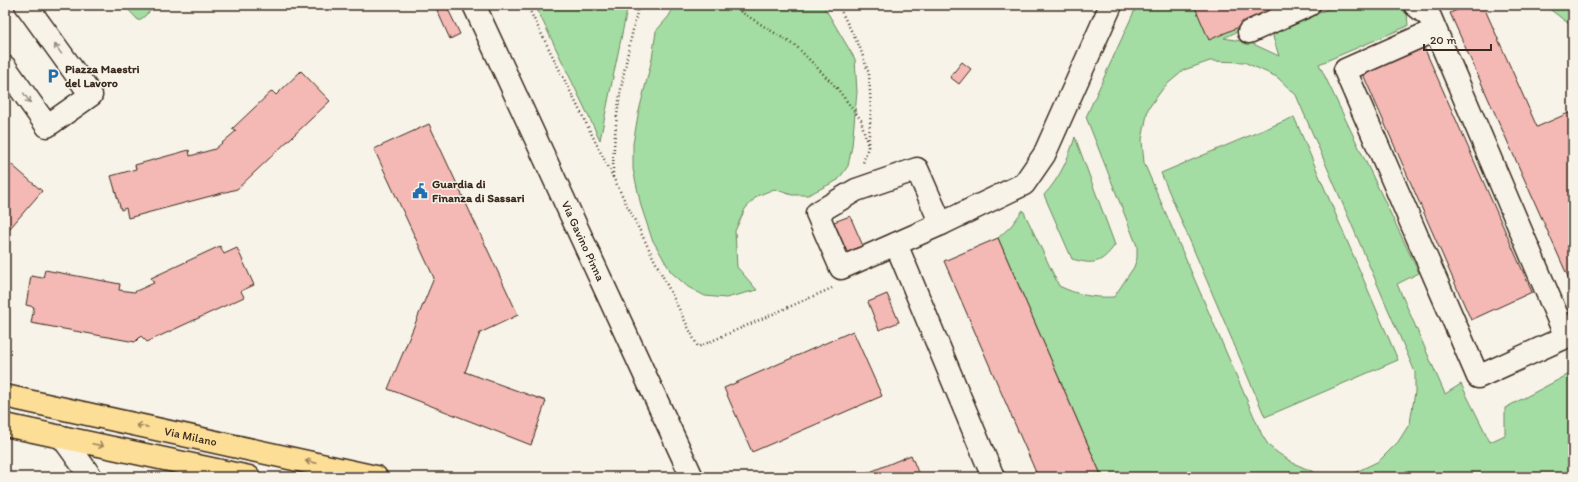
<svg xmlns="http://www.w3.org/2000/svg" width="1578" height="482" font-family="Itim,sans-serif">
  <style>
    .green { fill: #a3dda3; stroke: #6f8460; fill-rule: evenodd }
    .building { fill: #f4b9b4; stroke: #3b2a1e }
    .lines { fill: none; stroke-linecap: round; stroke-linejoin: round }
    .minor-casing { stroke: #3b2a1e; stroke-width: 25 }
    .major-casing { stroke: #3b2a1e; stroke-width: 25 }
    .path { stroke: #3b2a1e; stroke-width: 2.5; stroke-dasharray: 1 3; stroke-linecap: butt }
    .minor { stroke: #f7f3e8; stroke-width: 22 }
    .major { stroke: #fcde96; stroke-width: 22 }
    .oneway { stroke: #998e83 }
    .oneway2 { stroke: #9c845a }
    .labels { text-anchor: middle; dominant-baseline: central; stroke-width: 3; stroke-linejoin: round; paint-order: stroke }
    .poi-label { font-size: 12px; font-weight: bold; fill: #3b2a1e; stroke: #f7f3e8; text-anchor: start }
    .street-label { font-size: 12px; fill: #3b2a1e; stroke: #f7f3e8 }
  </style>
  <rect width="100%" height="100%" fill="#f7f3e8"/>
  <filter id="ink" filterUnits="userSpaceOnUse"><feTurbulence type="fractalNoise" baseFrequency=".025" numOctaves="2"/><feDisplacementMap in="SourceGraphic" scale="8" xChannelSelector="R" yChannelSelector="G"/><feConvolveMatrix kernelMatrix="1 2 1 2 8 2 1 2 1" color-interpolation-filters="sRGB"/></filter>
  <g filter="url(#ink)">
    <path class="green" d="M124,5H157L139,21Z
      M535,5H628L600,140Z
      M675,5H823L855,59L857,92L852,146L848,166L838,180L808,195H792L774,189L757,196L745,209L735,231L737,267L757,290L726,298L705,296L688,287L671,272L652,239L641,206L633,169V144L638,115L652,59L656,31L669,16Z
      M1137,5H1291L1224,38L1251,43L1279,56L1273,37L1275,29L1339,5H1396L1407,12L1408,26L1319,64L1419,273L1397,284L1445,394L1461,384L1490,442L1505,435V408L1573,372V477H1102L998,238L1011,226L1023,210L1059,286C1078,295 1092,298 1114,297L1134,267L1137,258V246L1086,117ZM1210,61L1244,62L1277,77L1296,95L1415,372V392L1410,423L1398,442L1379,461L1352,474L1316,473L1293,463L1278,453L1269,446L1262,435L1144,163L1142,140L1148,109L1164,87L1184,70Z
      M1541,5H1573V27L1547,7Z
      M1294,117L1398,360L1265,417L1161,173Z
      M1075,137L1115,245C1101,264 1094,265 1072,259L1044,195C1060,178 1068,159 1075,137Z"/>
    <path class="building" d="M443,5H446L460,34L450,39L436,8Z
      M1194,5H1270L1273,12L1209,40Z
      M1469,5H1483L1537,127L1573,111V150L1569,152L1573,161V288L1450,13Z
      M1423,45L1532,292L1471,320L1362,72Z
      M962,62L971,69L959,84L950,77Z
      M301,71L330,101L237,189L128,218L126,208L121,210L111,176L136,169L135,165L189,150L190,156L215,149L236,131L232,129L272,91L276,95Z
      M429,124L518,315L480,333L465,372L546,401L531,445L388,389L434,278L374,149Z
      M5,159L42,191L5,234Z
      M850,216L863,246L847,253L834,222Z
      M998,238L1102,477H1038L944,261Z
      M220,246L224,254L237,248L254,285L241,291L244,297L147,342L141,336L135,342L31,323L34,307L26,305L31,276L43,278L45,270L120,284L119,290L134,292L154,283L151,278Z
      M887,294L899,322L879,330L868,302Z
      M853,331L882,396L752,452L724,388Z
      M911,455L920,477H858Z"/>
    <g class="lines">
      <g class="minor-casing">
        <g id="minor">
          <path id="s1" d="M474,5L692,477"/>
          <path d="M1415,5L1430,17L1566,337L1478,377L1345,70L1435,30"/>
          <path d="M1249,32L1309,5"/>
          <path d="M5,67L47,126L91,95L26,5"/>
          <path d="M917,169L941,224L841,268L817,213L856,190Z"/>
          <path d="M941,224L1024,184L1044,155L1111,5"/>
          <path d="M896,244L993,477"/>
          <path d="M62,437L91,477"/>
        </g>
      </g>
      <g class="major-casing">
        <g id="major">
          <path id="s2" d="M5,396L376,477"/>
          <path d="M5,425L249,477"/>
        </g>
      </g>
      <path class="path" d="M527,5L698,347L832,288
        M730,5L797,47L836,87L861,120L868,147
        M838,5L860,48L869,74L871,111L868,147L863,163
        M613,177C613,121 624,67 637,13L638,5"/>
      <use href="#minor" class="minor"/>
      <use href="#major" class="major"/>
    </g>
    <defs><path id="oneway-shaft" d="M-6 0H5M1.5-3L5.5 0L1.5 3" fill="none" stroke-width="1.6" stroke-linecap="round" stroke-linejoin="round"/></defs>
    <g class="oneway">
      <use href="#oneway-shaft" transform="translate(58 49) rotate(-126)"/>
      <use href="#oneway-shaft" transform="translate(27 98) rotate(55)"/>
    </g>
    <g class="oneway2">
      <use href="#oneway-shaft" transform="translate(142 426) rotate(-168)"/>
      <use href="#oneway-shaft" transform="translate(98 445) rotate(12)"/>
      <use href="#oneway-shaft" transform="translate(311 462) rotate(-168)"/>
    </g>
  </g>
  <defs>
    <g id="parking-bare" transform="scale(1.2)"><path d="M-3.5-5.5H1a3.5 3.5 0 0 1 0 7H-1V5.5H-3.5ZM-1-3.4V-.6H.8a1.4 1.4 0 0 0 0-2.8Z" fill="#1f6fb2" stroke="#f7f3e8" stroke-width="2.5" paint-order="stroke"/></g>
    <g id="civic-bare" transform="scale(1.2)"><path d="M-.6-6.5H3V-4.5H.6V-3L4-1V1h2V6H-6V1h2V-1L-.6-3ZM-1.2 2.5V6h2.4V2.5Z" fill="#1f6fb2" stroke="#f7f3e8" stroke-width="2.5" paint-order="stroke"/></g>
  </defs>
  <g fill-rule="evenodd">
    <use href="#parking-bare" x="53" y="76"/>
    <use href="#civic-bare" x="420" y="191"/>
  </g>
  <g class="labels">
    <g class="poi-label">
      <text x="65" y="69">Piazza Maestri<tspan x="65" dy="14">del Lavoro</tspan></text>
      <text x="432" y="184">Guardia di<tspan x="432" dy="14">Finanza di Sassari</tspan></text>
    </g>
    <g class="street-label">
      <text stroke="none"><textPath href="#s1" startOffset="260">Via Gavino Pinna</textPath></text>
      <text stroke="none"><textPath href="#s2" startOffset="190">Via Milano</textPath></text>
    </g>
  </g>
  <rect width="1578" height="482" fill="none" stroke="#f7f3e8" stroke-width="20"/>
  <rect x="10" y="10" width="1558" height="462" fill="none" stroke="#3b2a1e" stroke-width="1.5" filter="url(#ink)"/>
  <path d="M1424 44v6h67v-6" fill="none" stroke="#3b2a1e" stroke-width="2"/>
  <text x="1430" y="44" font-size="12" fill="#3b2a1e" stroke="#f7f3e8" stroke-width="3" paint-order="stroke">20 m</text>
</svg>
